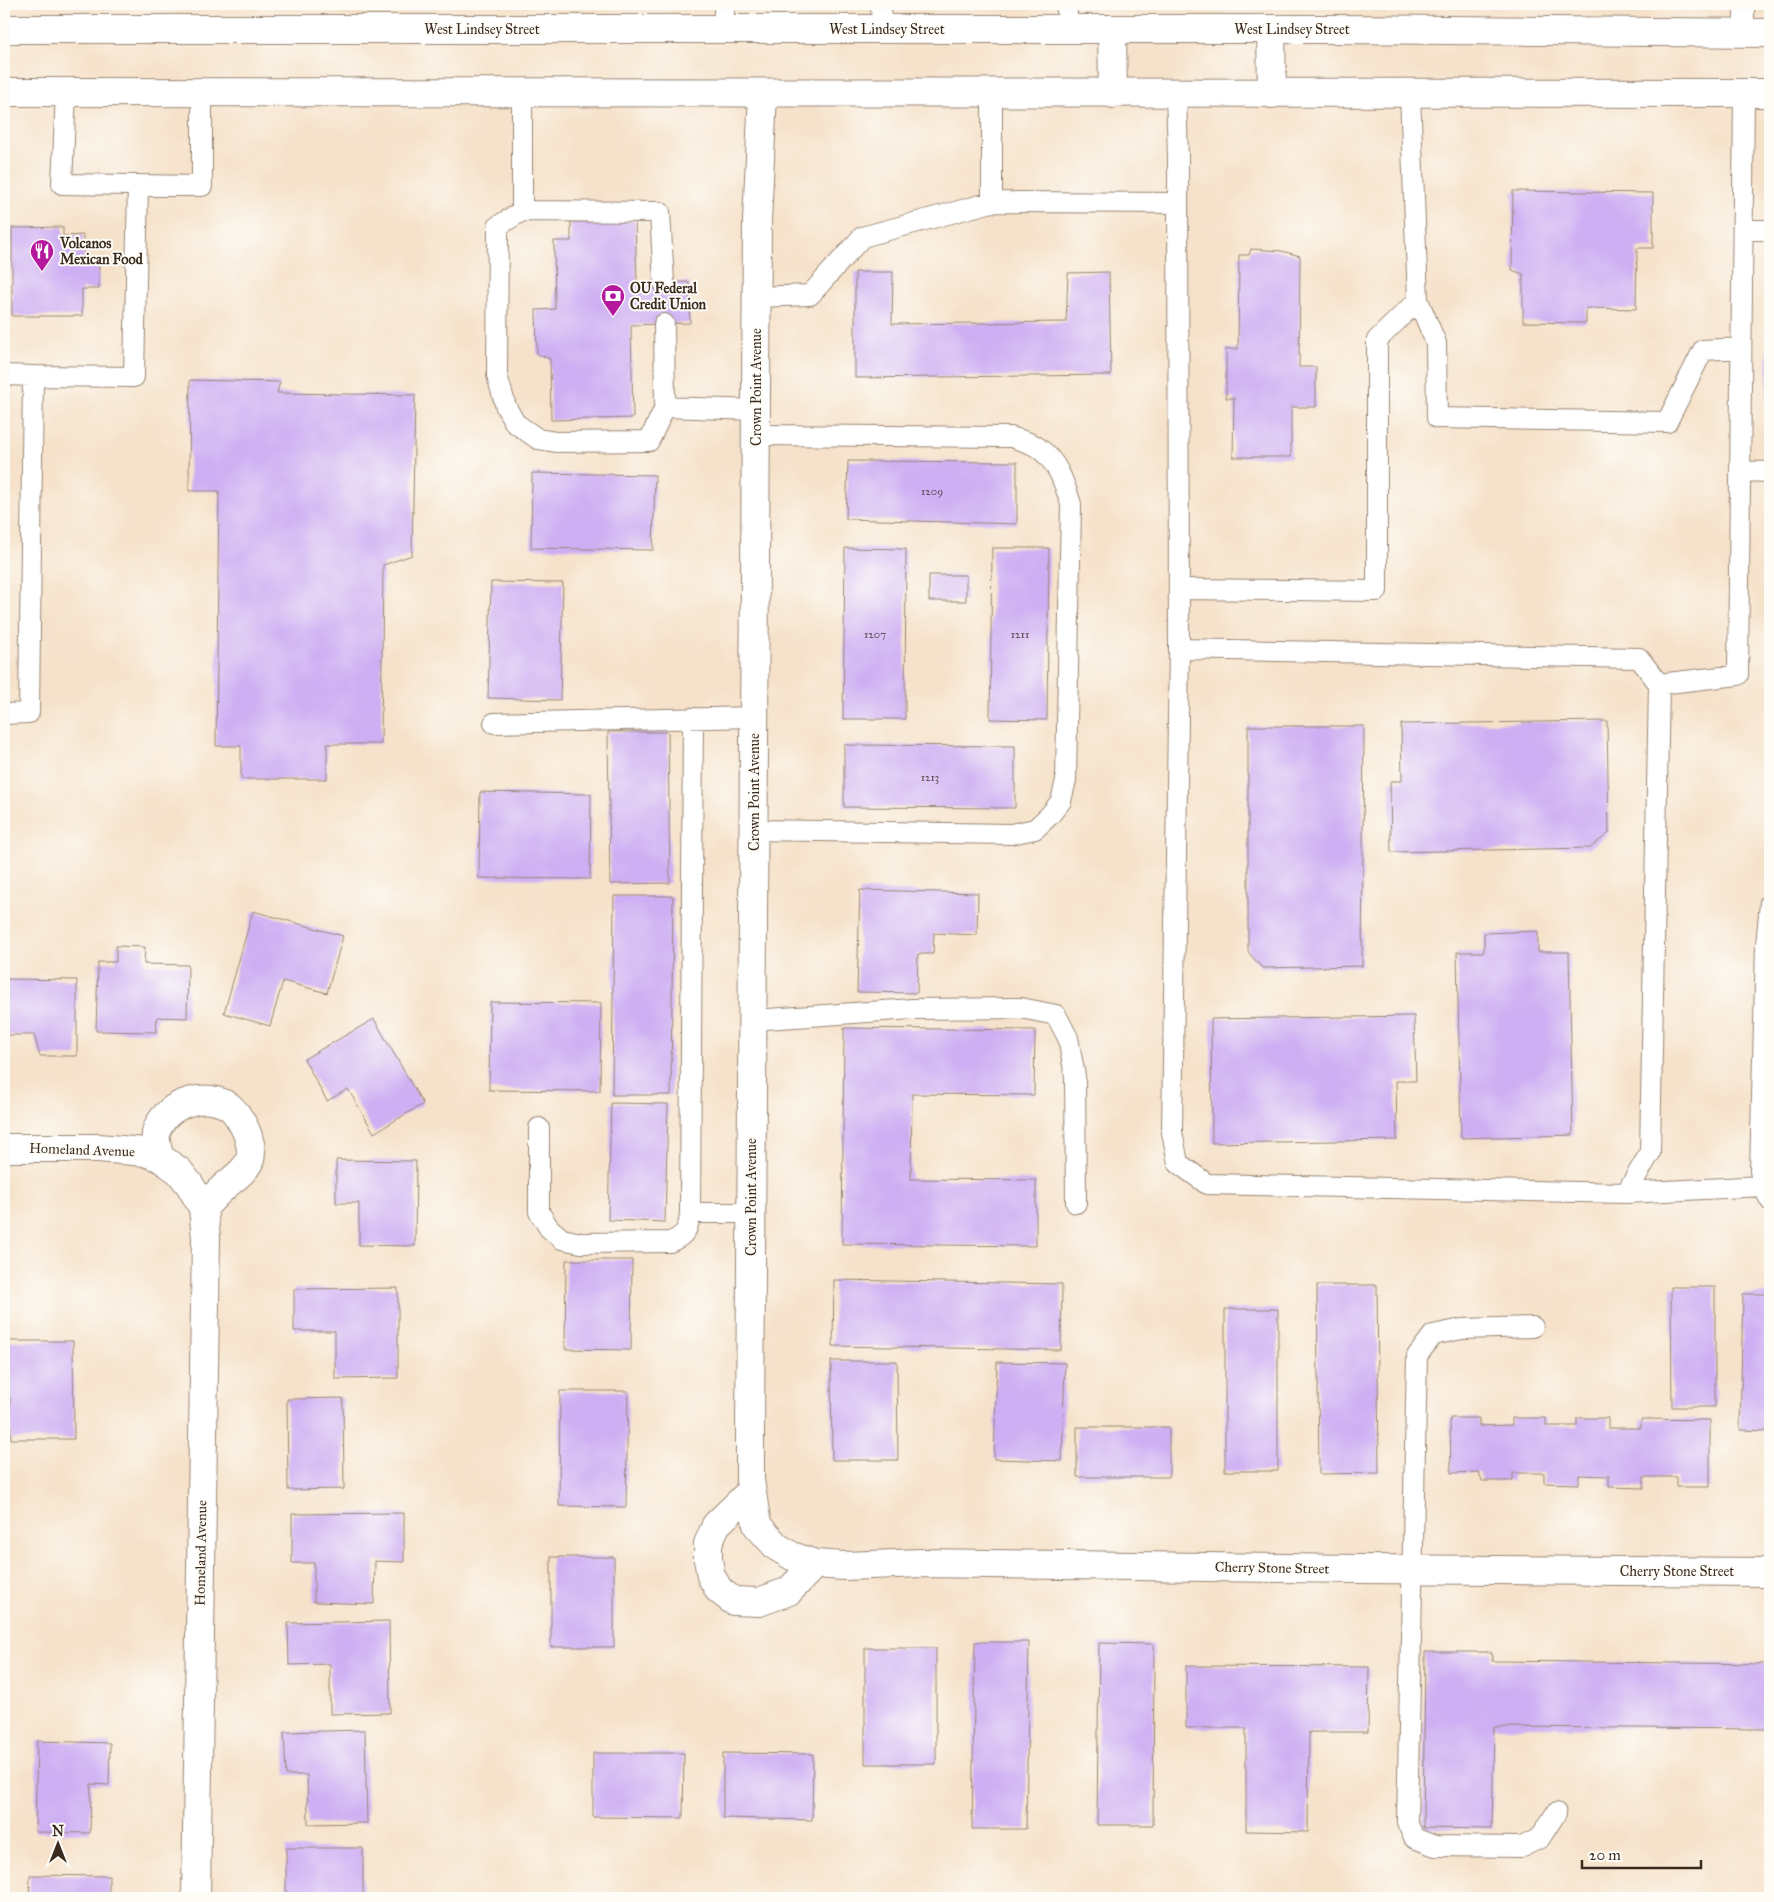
<svg xmlns="http://www.w3.org/2000/svg" width="1774" height="1902" font-family="'IM FELL Great Primer',serif">
  <style>
    .building { fill: #ceaff3 }
    .lines { fill: none; stroke-linecap: round; stroke-linejoin: round }
    .service-casing { stroke: #988674; stroke-width: 22 }
    .minor-casing { stroke: #988674; stroke-width: 30 }
    .tertiary-casing { stroke: #988674; stroke-width: 30 }
    .service { stroke: #fff; stroke-width: 20 }
    .minor { stroke: #fff; stroke-width: 28 }
    .tertiary { stroke: #fff; stroke-width: 28 }
    .labels { text-anchor: middle; dominant-baseline: central; stroke-width: 4; stroke-linejoin: round; paint-order: stroke }
    .number-label { font-size: 11px; fill: #604b53 }
    .street-label { font-size: 14px; fill: #3b2a1e; stroke: #fdfcf7 }
    .poi-label { font-size: 14px; font-weight: bold; fill: #3b2a1e; stroke: #fdfcf7; text-anchor: start }
  </style>
  <rect width="100%" height="100%" fill="#fdfcf7"/>
  <filter id="ink" filterUnits="userSpaceOnUse"><feTurbulence type="fractalNoise" baseFrequency=".02" numOctaves="2"/><feDisplacementMap in="SourceGraphic" scale="10" xChannelSelector="R" yChannelSelector="G"/><feConvolveMatrix kernelMatrix="1 2 1 2 8 2 1 2 1" color-interpolation-filters="sRGB"/></filter>
  <filter id="wash" filterUnits="userSpaceOnUse"><feTurbulence type="fractalNoise" baseFrequency=".0096" numOctaves="4" result="noise"/><feDisplacementMap in="SourceGraphic" scale="20" xChannelSelector="R" yChannelSelector="G"/><feGaussianBlur stdDeviation="1.12" result="paint"/><feColorMatrix in="noise" values="0 0 0 0 0 0 0 0 0 0 0 0 0 0 0 0 0 1.4 0 .05"/><feComposite in="paint" operator="in"/></filter>
  <g filter="url(#wash)">
    <rect width="100%" height="100%" fill="#f6e2ca"/>
    <g id="blocks">
      <path class="building" d="M1513,191L1653,193V248H1637L1636,309L1586,308V323L1523,322V274L1512,270Z
        M635,221L637,283L689,282L690,323L631,325L633,418L551,420L550,359L537,354L536,310L555,309L554,241H571V222Z
        M63,227V236L83,235L84,261H99V289H82V316H12V228Z
        M1251,249L1282,251L1300,256L1299,367H1316V407H1291V457H1233L1234,398H1226V349H1238L1239,255H1249Z
        M855,272H893L892,324L1066,322L1068,273L1109,272L1111,375L855,378Z
        M1768,302H1770V452H1767Z
        M190,380L280,382L277,393L415,395L412,555L383,565L381,744H327V779H241V746H216L219,491H189Z
        M848,461L1017,462V524L846,519Z
        M532,473L655,475L653,550L531,548Z
        M845,548L906,549L905,719H843Z
        M992,548H1049L1047,720L990,719Z
        M929,575H966V601H929Z
        M491,582L563,583L560,700L488,698Z
        M1607,721L1609,833L1590,848L1391,852L1390,781H1402L1401,724Z
        M1248,726H1364L1362,966L1262,968L1248,952Z
        M608,732H668L670,883L610,884Z
        M844,745L1015,746V808L844,807Z
        M480,792L591,794L590,879L479,878Z
        M860,890L978,893L977,935L934,933L933,954H918L917,993L857,992Z
        M614,896H673L671,1095H612Z
        M253,911L343,936L327,993L283,981L270,1026L224,1013Z
        M1538,931V952H1569L1573,1135L1461,1138L1457,952H1484V933Z
        M116,946L145,947L144,964L188,965L187,1018L157,1017L156,1032L96,1031L98,962H116Z
        M4,979L77,980V1056H40L34,1035H4Z
        M490,1002L601,1003L600,1091L489,1090Z
        M1414,1016L1416,1081H1396L1397,1140L1212,1143L1211,1019Z
        M374,1019L423,1104L374,1133L348,1089L327,1101L304,1059Z
        M844,1028L1035,1030L1034,1095L912,1094L911,1179L1036,1180V1246L842,1244Z
        M611,1103L668,1104L665,1222L608,1220Z
        M336,1160L416,1161L415,1246L359,1245V1203H336Z
        M566,1260H632L631,1350L565,1349Z
        M834,1280L1062,1284L1061,1350L833,1346Z
        M1317,1285H1377L1379,1473L1319,1474Z
        M1671,1287H1715V1407H1672Z
        M398,1288V1378L335,1379V1331H294V1289Z
        M1743,1294H1770V1431L1740,1430Z
        M1225,1309H1278V1471H1225Z
        M4,1341H73L74,1439H11L10,1397H4Z
        M831,1361H897L898,1460H832Z
        M997,1362L1065,1363L1062,1461L994,1459Z
        M560,1391H628L626,1507L559,1506Z
        M343,1398L344,1489L288,1490L287,1399Z
        M1450,1418H1479V1426L1512,1425V1418H1546V1426H1577V1418H1608V1428H1641V1419L1710,1420V1487H1677V1477H1644V1488L1609,1487V1476L1579,1475V1484L1544,1483V1473H1513V1481H1482L1479,1472L1451,1473Z
        M1077,1427H1169V1477H1077Z
        M404,1513V1562L375,1561L374,1604L314,1602V1563H292V1514Z
        M551,1557H614V1647H551Z
        M389,1621L390,1713L330,1714V1664L289,1665L288,1623Z
        M975,1642H1029L1026,1829H972Z
        M1099,1643L1154,1644L1153,1825H1097Z
        M865,1648H936V1764H865Z
        M1425,1652H1492V1661L1770,1664V1729L1494,1727L1492,1829L1423,1828Z
        M1186,1666L1369,1667L1368,1732H1309L1308,1832L1246,1831V1728H1186Z
        M365,1730L367,1823L308,1824L307,1775H286L284,1732Z
        M37,1741L110,1743L109,1785L91,1784L90,1833L35,1832Z
        M593,1753H684L683,1818L593,1817Z
        M723,1753L813,1754L812,1820L723,1818Z
        M286,1848H363V1898H305V1893H286Z
        M30,1875L109,1876V1898H29Z"/>
    </g>
  </g>
  <g filter="url(#ink)">
    <use href="#blocks" fill-opacity="0" stroke="#988674" stroke-width="1"/>
    <g class="lines">
      <g class="service-casing">
        <path id="service" d="M724,4V29
          M881,4L882,29
          M1067,4V29
          M1744,4V32
          M66,92L62,184L202,186V92
          M522,93V211
          M992,93V202
          M1176,94L1178,156L1179,649L1172,1132L1178,1163L1207,1184L1626,1193L1650,1153L1659,684L1639,658L1179,649
          M1410,94L1418,300L1436,343L1437,418L1667,422L1703,350L1741,348
          M1743,230H1770
          M664,283L660,212L522,211L498,226L497,375L506,407L515,423L538,439L556,442L649,441L665,407L664,324
          M757,297L810,295L862,237L992,202L1178,203
          M4,375L33,376L29,713L4,714
          M33,376L134,377L138,185
          M665,407L756,410
          M1741,471L1770,472
          M1179,589L1377,591V340L1418,300
          M1659,684L1738,675L1744,94
          M494,723L754,717
          M753,830L1011,834L1035,829L1050,815L1061,801L1066,780L1071,504C1064,482 1057,460 1037,447C1030,442 1019,440 1011,437L756,435
          M1770,903L1766,945L1760,1171L1763,1186L1770,1200
          M752,1020L912,1009L1021,1008L1056,1015L1068,1038L1075,1076L1076,1203
          M539,1128V1212L549,1228L562,1239L581,1243L670,1242C685,1236 689,1229 690,1213L693,718
          M1626,1193L1763,1186
          M690,1213H751
          M1533,1327L1462,1329L1433,1335L1417,1356L1407,1822L1414,1838L1435,1846L1522,1847L1540,1838L1556,1813"/>
      </g>
      <g class="minor-casing">
        <path id="minor" d="M763,93L757,221L750,1439V1480L757,1525L777,1547L792,1556L815,1564L844,1566L922,1563L1360,1569L1770,1572
          M4,1148H98L145,1152L159,1157L179,1171L190,1185L203,1208L206,1238L196,1898
          M159,1157C158,1148 153,1135 158,1127C170,1102 203,1093 227,1105C236,1110 247,1130 249,1140C251,1146 252,1156 249,1162C243,1173 234,1178 225,1186C217,1193 210,1201 203,1208
          M751,1491L716,1525L708,1544V1559L711,1576L719,1590L733,1601L759,1602L789,1591L815,1564"/>
      </g>
      <g class="tertiary-casing">
        <path id="tertiary" d="M4,29H1336L1770,33
          M1112,29L1113,94
          M1271,29L1272,94
          M4,92L1770,93"/>
      </g>
      <use href="#service" class="service"/>
      <use href="#minor" class="minor"/>
      <use href="#tertiary" class="tertiary"/>
    </g>
  </g>
  <defs>
    <g id="restaurant-pin" transform="scale(1.25)"><path d="M0 17L-7.5 6A9.5 9.5 0 1 1 7.5 6Z" fill="#b5179e" stroke="#fdfcf7"/><path d="M-5-6h1v4h1v-4h1v4h1v-4h1v5L-1.5 .5V6h-2V.5L-5-1ZM5-6V6H3V1.5H1.5Q1.5-4 5-6Z" fill="#fff"/></g>
    <g id="bank-pin" transform="scale(1.25)"><path d="M0 17L-7.5 6A9.5 9.5 0 1 1 7.5 6Z" fill="#b5179e" stroke="#fdfcf7"/><path d="M-6-4H6V4H-6ZM0-2.3a2.3 2.3 0 1 0 0 4.6a2.3 2.3 0 1 0 0-4.6Z" fill="#fff"/></g>
  </defs>
  <g fill-rule="evenodd">
    <use href="#restaurant-pin" x="42" y="251"/>
    <use href="#bank-pin" x="613" y="296"/>
  </g>
  <g class="labels">
    <g class="number-label">
      <text x="932" y="491">1209</text>
      <text x="875" y="634">1207</text>
      <text x="1020" y="634">1211</text>
      <text x="930" y="777">1213</text>
    </g>
    <g class="street-label">
      <text x="482" y="29">West Lindsey Street</text>
      <text x="887" y="29">West Lindsey Street</text>
      <text x="1292" y="29">West Lindsey Street</text>
      <text transform="translate(756 387) rotate(-90)">Crown Point Avenue</text>
      <text transform="translate(754 792) rotate(-90)">Crown Point Avenue</text>
      <text transform="translate(82 1150) rotate(2)">Homeland Avenue</text>
      <text transform="translate(751 1197) rotate(-90)">Crown Point Avenue</text>
      <text transform="translate(201 1553) rotate(-89)">Homeland Avenue</text>
      <text transform="translate(1272 1568) rotate(1)">Cherry Stone Street</text>
      <text x="1677" y="1571">Cherry Stone Street</text>
    </g>
    <g class="poi-label">
      <text x="60" y="243">Volcanos<tspan x="60" dy="16">Mexican Food</tspan></text>
      <text x="630" y="288">OU Federal<tspan x="630" dy="16">Credit Union</tspan></text>
    </g>
  </g>
  <rect width="1774" height="1902" fill="none" stroke="#fdfcf7" stroke-width="20"/>
  <g transform="translate(58 1844)" stroke="#fdfcf7" stroke-width="4" paint-order="stroke">
  <path d="M0-4L9 19L0 12L-9 19Z" fill="#3b2a1e"/>
  <text y="-8" font-size="14" font-weight="bold" text-anchor="middle" fill="#3b2a1e">N</text>
  </g>
  <path d="M1582 1860v8h119v-8" fill="none" stroke="#3b2a1e" stroke-width="2.5"/>
  <text x="1589" y="1860" font-size="15" fill="#3b2a1e" stroke="#fdfcf7" stroke-width="4" paint-order="stroke">20 m</text>
</svg>
